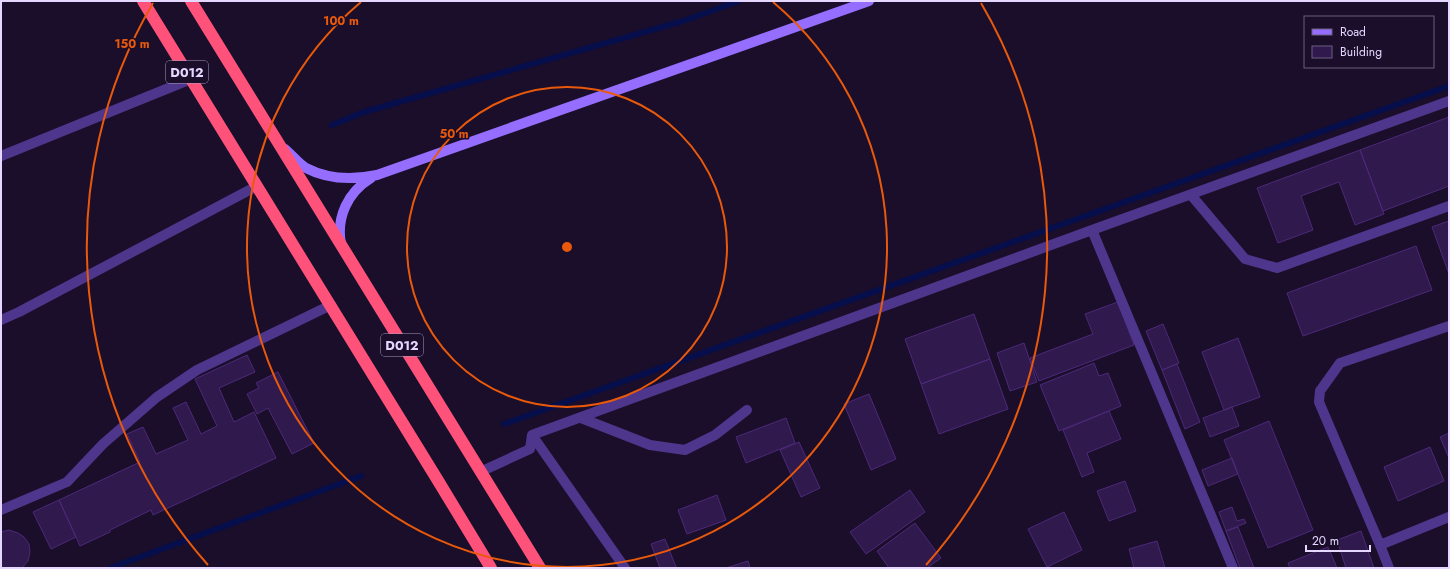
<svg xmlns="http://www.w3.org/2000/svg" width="1450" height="569" font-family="Jost,sans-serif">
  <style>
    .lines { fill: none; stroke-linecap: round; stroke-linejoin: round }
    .stream { stroke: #060e4b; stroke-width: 6 }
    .building { fill: #30194c; stroke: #4d297a }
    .lane { stroke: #4e368c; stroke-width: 10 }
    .street { stroke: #4e368c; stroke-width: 10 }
    .secondary { stroke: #966eff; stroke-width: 10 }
    .highway { stroke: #ff527a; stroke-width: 12 }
    .ring { fill: none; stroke: #e8590c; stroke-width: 2 }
    .labels { text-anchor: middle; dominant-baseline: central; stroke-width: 3; stroke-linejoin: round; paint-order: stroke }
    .shield { fill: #1a0e2a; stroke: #a89bbf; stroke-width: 1 }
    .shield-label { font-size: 13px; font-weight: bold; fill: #e5d7ff }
    .centre { fill: #e8590c; stroke: #1a0e2a; stroke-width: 2 }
    .ring-label { font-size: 12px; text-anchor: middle; font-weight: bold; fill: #e8590c; stroke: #1a0e2a; stroke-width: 3; stroke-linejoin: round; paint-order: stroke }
  </style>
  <rect width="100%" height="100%" fill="#1a0e2a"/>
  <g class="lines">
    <path class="stream" d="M332,125L364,112L683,21L739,1
      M504,424L1449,86
      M110,568L361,476"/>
  </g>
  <path class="building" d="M1449,117V186L1383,211L1360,150Z
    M1360,150L1384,214L1355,225L1339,182L1301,196L1313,230L1278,243L1257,188Z
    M1449,221V274L1432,227Z
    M1416,246L1432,290L1303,336L1287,293Z
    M1118,302L1134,345L1039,381L1030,358L1093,334L1085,314Z
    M974,314L990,359L921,384L905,339Z
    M1163,324L1179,363L1162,370L1146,331Z
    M1238,338L1260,397L1224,410L1202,352Z
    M1024,343L1037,382L1010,391L997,353Z
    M247,355L255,372L219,388L234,422L254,412L276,458L153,515L151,510L110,530V532L80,546L59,500L140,462L127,434L143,427L156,454L188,440L173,408L186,402L201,434L217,426L195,379Z
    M990,359L1008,409L939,434L921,384Z
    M1094,363L1099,376L1108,373L1121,406L1059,431L1040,385Z
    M1177,364L1200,422L1185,429L1162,370Z
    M278,372L314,443L292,454L268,408L257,414L247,394L259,388L256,383Z
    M869,394L896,459L871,470L844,404Z
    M1232,407L1239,426L1210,437L1203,418Z
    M1109,411L1121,439L1087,453L1094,472L1082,477L1063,430Z
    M786,418L795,443L746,463L736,437Z
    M1269,421L1313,530L1268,548L1224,440Z
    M1449,433V458L1440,437Z
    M799,442L820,488L801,497L780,450Z
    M1430,447L1444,481L1398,501L1384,467Z
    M1232,458L1238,474L1208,486L1202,470Z
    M1125,481L1136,511L1109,521L1097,491Z
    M910,490L925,512L866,554L850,532Z
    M717,495L726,520L687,534L678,510Z
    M59,500L76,537L51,549L33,512Z
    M1232,507L1237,521L1244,519L1246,523L1226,531L1219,512Z
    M1064,512L1082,550L1047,567L1028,529Z
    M915,523L941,558L927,568H889L877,551Z
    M1238,527L1254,568H1240L1226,531Z
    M9,530L18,533L24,537L29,544L30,552L28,561L22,568H1V532Z
    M1361,531L1374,568H1346L1337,540Z
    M665,539L676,567L672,568H660L651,544Z
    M1157,541L1165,568H1134L1129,549Z
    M1328,547L1337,568H1290L1288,563Z
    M748,561L750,568H726Z"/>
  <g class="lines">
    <path class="lane" d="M1,156L191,79
      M1191,195L1245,259L1277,268L1449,206
      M1092,230L1233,568
      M1,320L19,312L257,186
      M1449,326L1340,363L1320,391L1319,402L1380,545L1449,517
      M581,418L650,445L685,450L715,435L747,410
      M532,435L1092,230L1449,101
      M532,435L625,568
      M480,472L530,449L532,435
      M1,510L67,482L103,444L157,397L197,370L331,305"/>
    <path class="street" d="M1380,545L1389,568"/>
    <path class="secondary" d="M285,149C292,155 299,164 306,168C329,180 353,180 377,175L869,1
      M341,244C336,217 348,192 371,178"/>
    <path class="highway" d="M143,1L437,479L491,568
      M191,1L540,568"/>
  </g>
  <g class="ring">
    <circle cx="567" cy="247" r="160"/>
    <path d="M773 2A320 320 0 1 1 361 2"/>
    <path d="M208 565A480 480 0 0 1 153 3M981 3A480 480 0 0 1 926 565"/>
  </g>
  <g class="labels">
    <g class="shield">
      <rect x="166" y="61" width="42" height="22" rx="3"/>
      <rect x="381" y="334" width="42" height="22" rx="3"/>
    </g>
    <g class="shield-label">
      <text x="187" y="72">D012</text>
      <text x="402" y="345">D012</text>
    </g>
  </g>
  <circle cx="567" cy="247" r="6" class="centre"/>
  <g class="ring-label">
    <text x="341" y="25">100 m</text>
    <text x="132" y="48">150 m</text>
    <text x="454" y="138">50 m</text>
  </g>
  <rect width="1450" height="569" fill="none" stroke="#e5d7ff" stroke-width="4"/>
  <rect x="1304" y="16" width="130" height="52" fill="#1a0e2a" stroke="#6b5e7f"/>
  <rect x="1312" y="29" width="20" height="6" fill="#966eff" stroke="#6b5e7f"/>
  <text x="1340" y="36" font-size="12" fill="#e5d7ff">Road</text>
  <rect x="1312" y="46" width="20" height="12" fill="#30194c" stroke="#6b5e7f"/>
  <text x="1340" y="56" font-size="12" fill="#e5d7ff">Building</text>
  <path d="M1306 545v6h64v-6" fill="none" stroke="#e5d7ff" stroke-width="2"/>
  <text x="1312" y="545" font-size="12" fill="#e5d7ff" stroke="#1a0e2a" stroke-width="3" paint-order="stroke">20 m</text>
</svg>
